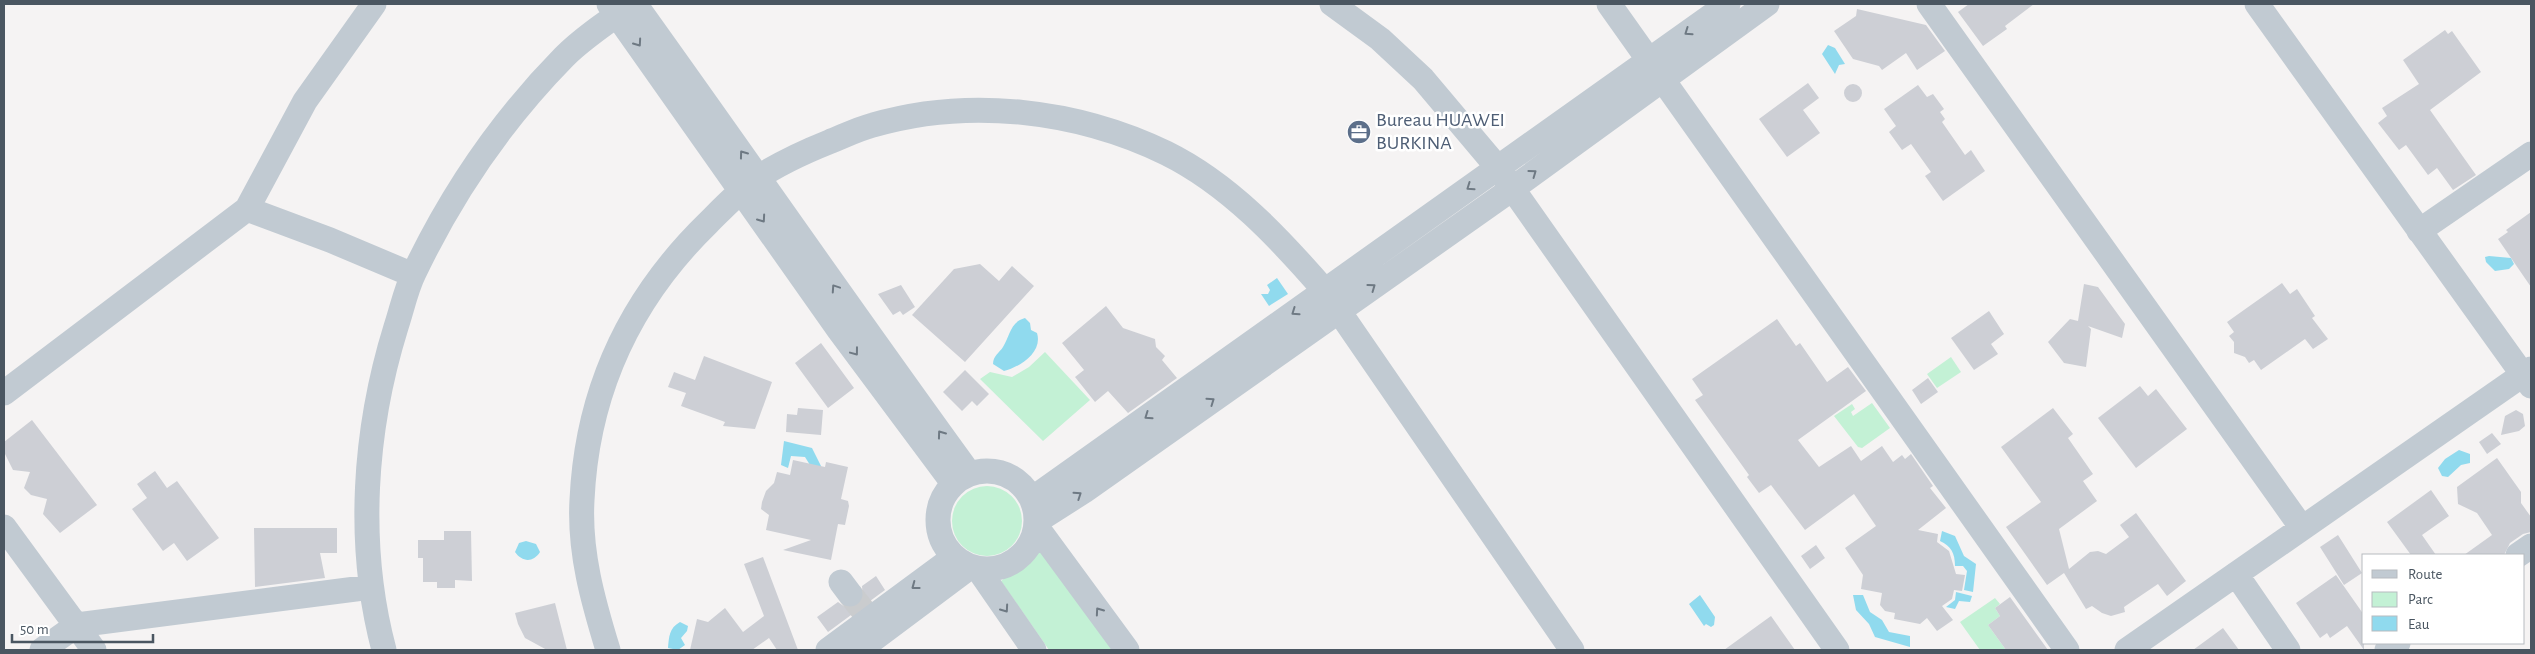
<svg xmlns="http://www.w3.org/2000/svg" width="2535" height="654" font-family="'Alegreya Sans',sans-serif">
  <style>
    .green { fill: #c3f1d5 }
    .water { fill: #90daee }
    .building { fill: #cdcfd5 }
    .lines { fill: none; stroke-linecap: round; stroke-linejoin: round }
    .minor-tunnel { stroke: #caccce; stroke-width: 25; stroke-dasharray: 25 12; stroke-linecap: butt }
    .minor { stroke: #c1cad2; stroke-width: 25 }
    .oneway { stroke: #6e7983 }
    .labels { text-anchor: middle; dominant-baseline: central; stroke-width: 5; stroke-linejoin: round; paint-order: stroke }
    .service-label { font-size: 20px; fill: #4e5e75; stroke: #fff; text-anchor: start }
  </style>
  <rect width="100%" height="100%" fill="#f5f3f3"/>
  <path class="green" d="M1045,352L1090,400L1043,441L980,379L990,372L1012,377L1029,367Z
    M1951,357L1961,372L1937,388L1927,374Z
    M1872,403L1890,428L1862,448L1858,447L1834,416L1852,404L1855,409L1851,412L1853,416Z
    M952 521a35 35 0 1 1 70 0a35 35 0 1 1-70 0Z
    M1046,546L1121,650H1049L1001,581Z
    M1995,598L2000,604L1995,608L2000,616L1988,625L2006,650H1980L1960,622Z"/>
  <path class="water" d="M1828,45L1835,48L1845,64L1839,65L1835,74L1822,54Z
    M2489,256L2511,258L2514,264L2509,269L2495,271L2486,262L2485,257Z
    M1277,278L1288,294L1269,306L1261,294H1268L1270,290L1267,285Z
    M1025,318L1030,323L1031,330L1037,333C1043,352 1020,367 1004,371L993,364C993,356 999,353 1003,347C1010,336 1010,322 1025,318Z
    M784,441L812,448L821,466L819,472L810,465L805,457L791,456L788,468L781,465Z
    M2459,450L2470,454V463L2461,465L2448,477L2442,476L2438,468L2445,459Z
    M1942,531L1955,536L1964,556L1976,564L1973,592L1964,590L1967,571L1963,566H1955C1955,553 1951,546 1940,541Z
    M526,541L536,544L540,552C533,563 522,562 515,552L519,543Z
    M1956,592L1972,596L1970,602L1959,601L1955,609L1946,607L1955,600Z
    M1700,595L1715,617L1714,625L1711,627L1706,624L1704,626L1689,604Z
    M1853,595H1863L1870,612L1882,620L1889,632L1910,636V647L1875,637L1869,624L1856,610Z
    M680,622L688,626L687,631L681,638L685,645L678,650L668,648C669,637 669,628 680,622Z"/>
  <path class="building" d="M1969,4H2034L2005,26L2007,29L1983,46L1958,12Z
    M1857,9L1926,25L1945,51L1917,70L1906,53L1882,70L1879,66L1853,59L1834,31L1856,16Z
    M2445,30L2448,34L2452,31L2481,72L2430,110L2476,175L2453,190L2437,168L2428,175L2406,145L2399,150L2378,123L2387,116L2382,108L2419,84L2403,60Z
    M1808,83L1819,98L1803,110L1820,133L1787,157L1759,119Z
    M1844 93a9 9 0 1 1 18 0a9 9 0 1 1-18 0Z
    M1918,85L1927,97L1933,94L1944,109L1940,112L1945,119L1942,122L1965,155L1971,150L1985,171L1943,201L1925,176L1931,172L1911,144L1902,150L1889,132L1896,126L1884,109Z
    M2531,212V287L2498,239L2508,232L2506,230Z
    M980,264L999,281L1012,266L1034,286L965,362L912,315L954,269Z
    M2282,283L2290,294L2297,289L2315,316L2312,318L2328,339L2313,349L2305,339L2261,370L2254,360L2249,363L2245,357L2234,353V342L2229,336L2234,332L2227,322Z
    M2084,284L2098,287L2125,324L2122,338L2088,326L2091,329L2086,367L2064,363L2048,342L2070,319L2078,321Z
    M901,285L915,307L903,315L900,311L893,315L878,294Z
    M1106,306L1123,328L1155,339L1156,347L1165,356L1162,360L1177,378L1128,413L1108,391L1095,402L1075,377L1084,370L1062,343Z
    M1989,311L2004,334L1991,344L1998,354L1974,370L1951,338Z
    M1777,319L1796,346L1800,343L1827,382L1848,367L1866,391L1798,440L1819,467L1851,446L1861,461L1882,446L1893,462L1902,455L1905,459L1911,454L1933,486L1930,488L1946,508L1918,530L1938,534L1937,542L1949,551L1956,574L1965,575L1962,591L1954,590L1952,599L1942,606L1953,620L1937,631L1927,618L1920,624L1894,619L1895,613L1885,611L1880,605L1882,593L1861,589L1863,575L1845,548L1876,526L1854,494L1805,530L1771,485L1759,493L1747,477L1749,475L1695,400L1703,395L1692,379Z
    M821,343L854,388L828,408L795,363Z
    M704,356L772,382L755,429L723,426L725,422L681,406L686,393L668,387L674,372L695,380Z
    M965,370L989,394L977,406L972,401L962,411L943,392Z
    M1928,378L1938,392L1921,404L1912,390Z
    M2140,386L2148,396L2156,389L2187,429L2136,468L2098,418Z
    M798,408L823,410L821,435L786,432L787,414L797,415Z
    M2053,408L2073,434L2068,438L2093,474L2083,481L2097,501L2059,529L2069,569L2090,552L2098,551L2106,554L2129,537L2120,525L2136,513L2186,581L2167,596L2158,584L2124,607L2125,612L2111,616L2102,613L2092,606L2086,609L2064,573L2047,585L2006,527L2041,502L2001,447Z
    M2516,410L2523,414L2525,426L2519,431L2501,435L2505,416Z
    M32,420L97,505L60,533L43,514L47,499L31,495L24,488L30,472L13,470L4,452V442Z
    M2492,433L2501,444L2487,454L2479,442Z
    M2497,458L2521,492V503L2531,517V532L2523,534L2510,543L2504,555H2464L2492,535L2477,513L2458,504L2457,487Z
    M793,460L825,467L826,462L848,467L841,499L848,501L849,506L845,525L838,524L831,560L783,550L811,540L766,530L769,515L761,509L762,502L766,491L774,483L777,472L790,475Z
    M155,471L167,488L177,481L219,538L187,561L174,543L163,551L132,509L147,498L137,484Z
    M2431,490L2449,516L2422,535L2436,555H2411L2387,522Z
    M254,528H337V553H320L325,578L255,587Z
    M444,531H471L472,581L455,580V588H437V582H423V558H418V540H444Z
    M2338,535L2362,573L2344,585L2320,547Z
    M1816,545L1825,558L1810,569L1801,556Z
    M763,557L798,650H777L769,638L752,650H690L697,619L708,622L725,608L743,632L764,616L744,564Z
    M2336,575L2364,615V650L2347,626L2330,638L2327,633L2320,638L2296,603Z
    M876,576L885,590L828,632L817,617L838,602L845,607L858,606L863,599L862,586Z
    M2010,597L2048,650H2006L1988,625L2000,616L1995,608Z
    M555,603L567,650H547L525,638L518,624L515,613Z
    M1771,616L1795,650H1724Z
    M2223,628L2239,650H2193Z"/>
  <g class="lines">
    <path class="minor-tunnel" d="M850,594L865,613"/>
    <path class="minor" d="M609,4L839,330L953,483
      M635,4C747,160 856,318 969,473
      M1332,4L1380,39L1423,79L1498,168L1837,650
      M1609,4L2067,650
      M1929,4L2302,528
      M2257,4L2531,386
      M247,209L330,240L413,275
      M2419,231L2531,154
      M4,393L247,209L305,101L374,4
      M938 520a49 49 0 1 1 98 0a49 49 0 1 1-98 0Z
      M1032,499L1728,4
      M1037,521L1084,491L1512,189L1767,4
      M1036,526L1127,650
      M4,527L94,650
      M2518,555L2531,546
      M978,569L1034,650
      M2236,574L2288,650
      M841,582L850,594
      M42,650L77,625L371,587
      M384,650C356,545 364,430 396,327C402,309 406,289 414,273C452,193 502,120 564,57C584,37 610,20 633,4
      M608,650C593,601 579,552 582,500C587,391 630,299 708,223C723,208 738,192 756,179C778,164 804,152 829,142C844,136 858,129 873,125C969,97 1077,110 1166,153C1229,184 1280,239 1325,291L1572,650
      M828,650L954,557
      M859,650L970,567
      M2127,650L2531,369
      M2387,650L2398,643"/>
  </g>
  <defs><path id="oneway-chevron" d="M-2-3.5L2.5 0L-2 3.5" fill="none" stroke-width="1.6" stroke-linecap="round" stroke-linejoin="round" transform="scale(1.25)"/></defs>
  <g class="oneway">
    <use href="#oneway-chevron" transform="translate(1688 32) rotate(145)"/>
    <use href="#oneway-chevron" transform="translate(638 43) rotate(55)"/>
    <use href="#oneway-chevron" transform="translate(743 154) rotate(-126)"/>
    <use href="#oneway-chevron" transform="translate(1533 173) rotate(-36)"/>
    <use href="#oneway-chevron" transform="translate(1470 187) rotate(145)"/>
    <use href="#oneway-chevron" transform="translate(762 219) rotate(55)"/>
    <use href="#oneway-chevron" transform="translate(1372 287) rotate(-36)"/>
    <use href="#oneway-chevron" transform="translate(835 288) rotate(-124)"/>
    <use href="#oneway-chevron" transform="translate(1295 312) rotate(145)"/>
    <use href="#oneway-chevron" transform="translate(855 352) rotate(53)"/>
    <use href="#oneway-chevron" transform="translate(1211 401) rotate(-35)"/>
    <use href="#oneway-chevron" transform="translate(1148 416) rotate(145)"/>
    <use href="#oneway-chevron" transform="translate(941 434) rotate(-126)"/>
    <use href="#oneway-chevron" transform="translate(1078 495) rotate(-34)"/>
    <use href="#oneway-chevron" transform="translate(915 586) rotate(143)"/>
    <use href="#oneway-chevron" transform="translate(1005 609) rotate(55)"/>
    <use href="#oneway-chevron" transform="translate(1099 611) rotate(-125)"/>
  </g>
  <defs>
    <g id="office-disc" transform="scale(1.25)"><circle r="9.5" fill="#5c6f8a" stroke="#fff"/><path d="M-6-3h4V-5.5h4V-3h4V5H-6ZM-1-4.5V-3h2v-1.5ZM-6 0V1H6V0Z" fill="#fff"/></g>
  </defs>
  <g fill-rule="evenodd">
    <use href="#office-disc" x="1359" y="132"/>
  </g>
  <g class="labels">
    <g class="service-label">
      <text x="1376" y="120">Bureau HUAWEI<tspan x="1376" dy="23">BURKINA</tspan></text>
    </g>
  </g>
  <rect width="2535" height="654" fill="none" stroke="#4a5661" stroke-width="10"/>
  <rect x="2362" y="554" width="162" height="90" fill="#ffffff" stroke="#b7bbc0"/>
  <rect x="2372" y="570" width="25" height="8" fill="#c1cad2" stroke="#b7bbc0"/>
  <text x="2408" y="579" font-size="15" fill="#4a5661">Route</text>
  <rect x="2372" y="592" width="25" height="15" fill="#c3f1d5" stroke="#b7bbc0"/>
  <text x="2408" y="604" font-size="15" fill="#4a5661">Parc</text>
  <rect x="2372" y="616" width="25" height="15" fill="#90daee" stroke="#b7bbc0"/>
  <text x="2408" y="629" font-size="15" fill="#4a5661">Eau</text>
  <path d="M12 634v8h141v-8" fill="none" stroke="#4a5661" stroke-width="2.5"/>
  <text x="20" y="634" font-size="15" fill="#4a5661" stroke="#ffffff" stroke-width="4" paint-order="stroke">50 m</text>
</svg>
